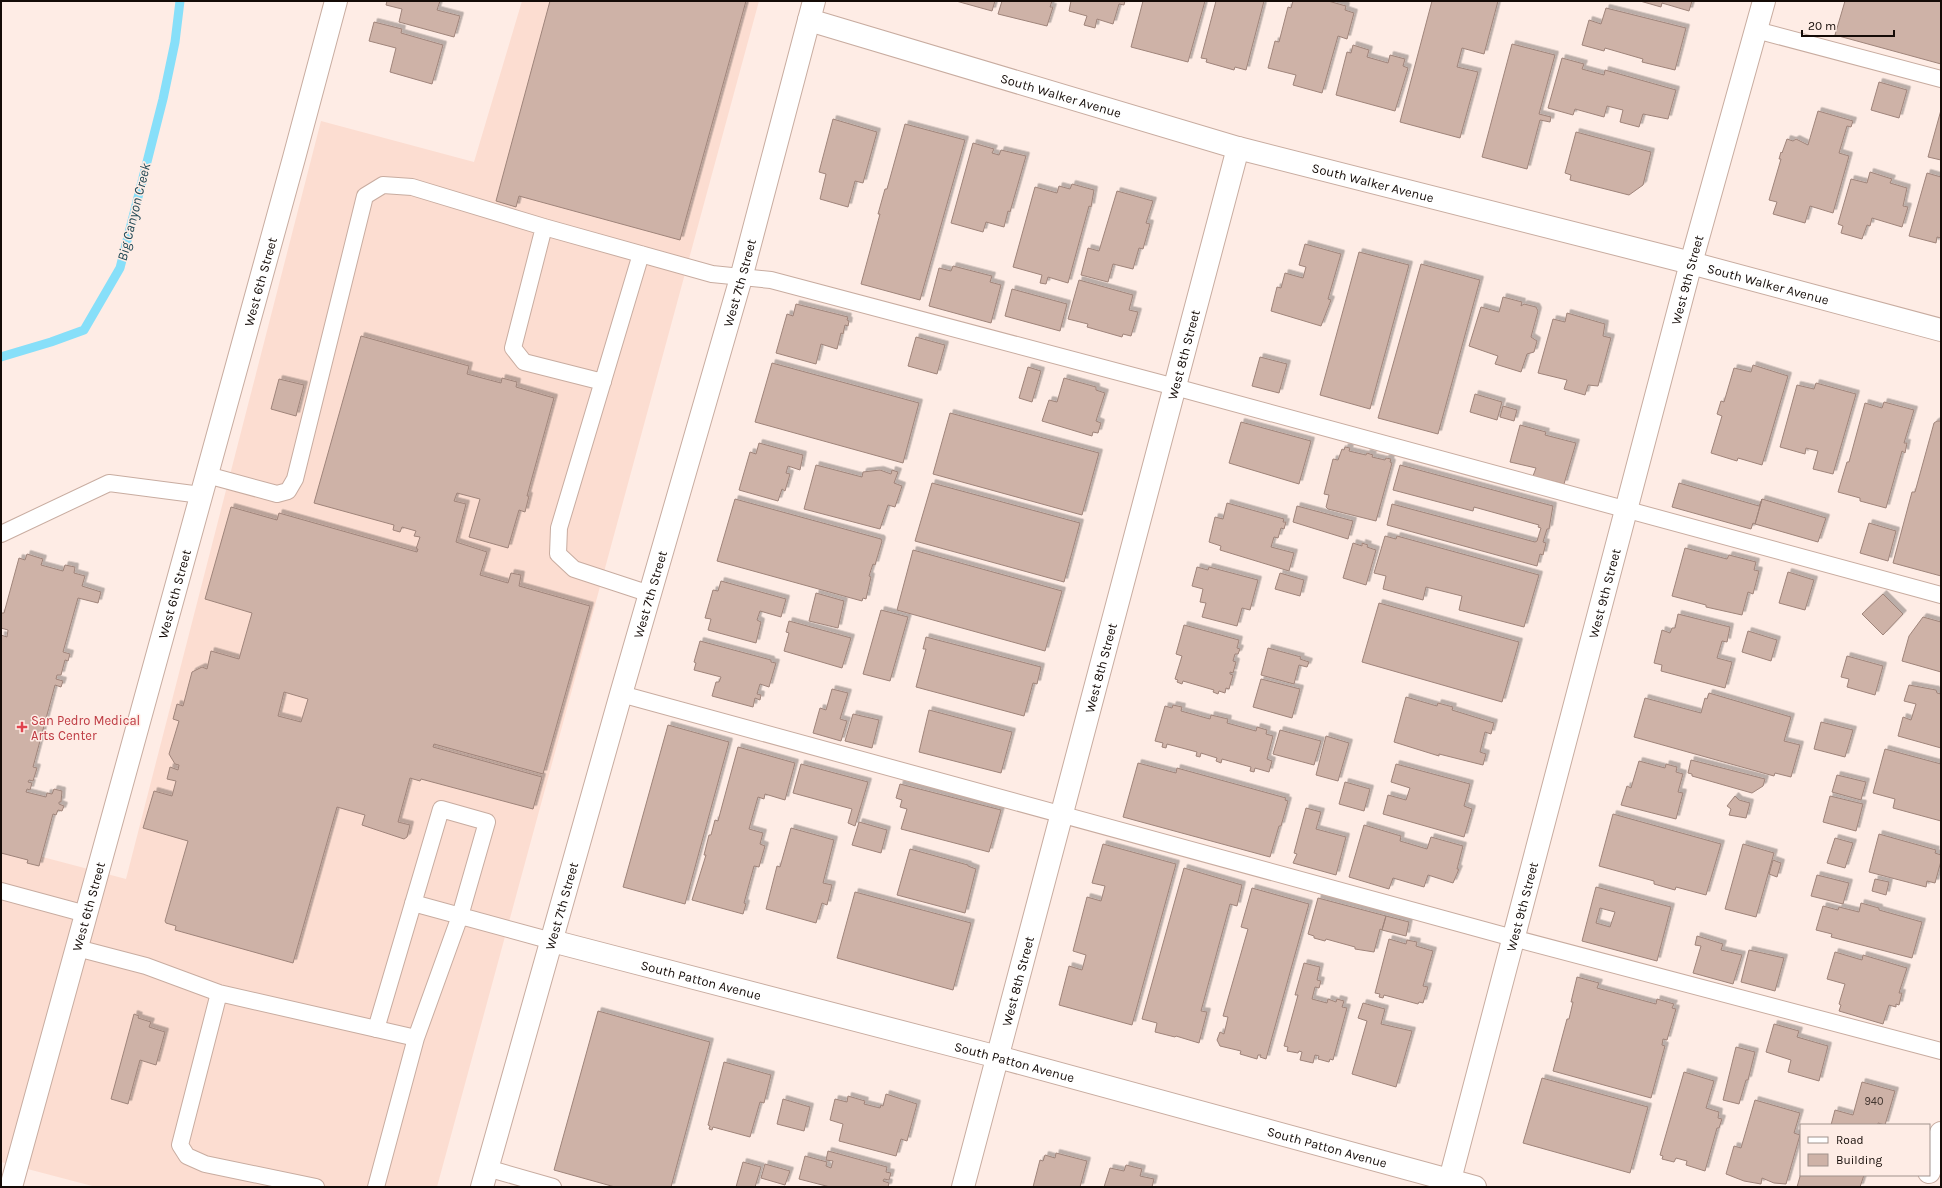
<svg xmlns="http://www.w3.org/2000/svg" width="1942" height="1188" font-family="Karla,sans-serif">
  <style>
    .built { fill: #fcddd1 }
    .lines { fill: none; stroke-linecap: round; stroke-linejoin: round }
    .stream { stroke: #87dff9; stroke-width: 9 }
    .building { fill: #ceb2a7; stroke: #9f847a; fill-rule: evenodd; filter: url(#shadow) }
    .service-casing { stroke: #c8aca0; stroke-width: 18 }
    .minor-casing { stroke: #c8aca0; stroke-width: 24 }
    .tertiary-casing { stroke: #c8aca0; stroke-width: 24 }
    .secondary-casing { stroke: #c8aca0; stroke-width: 24 }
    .service { stroke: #fff; stroke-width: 16 }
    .minor { stroke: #fff; stroke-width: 22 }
    .tertiary { stroke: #fff; stroke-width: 22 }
    .secondary { stroke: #fff; stroke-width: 22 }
    .health-dot { fill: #e0444e; stroke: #feece5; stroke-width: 1.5 }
    .labels { text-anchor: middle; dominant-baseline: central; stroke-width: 3; stroke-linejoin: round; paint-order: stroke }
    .number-label { font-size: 11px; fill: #42352f }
    .street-label { font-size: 13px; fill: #140b07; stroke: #feece5 }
    .health-label { font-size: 13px; fill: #be3a42; stroke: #feece5; text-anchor: start }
    .water-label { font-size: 14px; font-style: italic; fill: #224955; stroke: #feece5 }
  </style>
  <defs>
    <filter id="shadow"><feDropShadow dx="3.5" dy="-3.5" stdDeviation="0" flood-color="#0004"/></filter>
  </defs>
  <rect width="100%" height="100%" fill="#feece5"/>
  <path class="built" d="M522,1H759L437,1187H96L1,1162V846L126,879L321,121L474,162Z"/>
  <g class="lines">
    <path class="stream" d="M1,357L51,342L84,330L120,268L163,99L175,42L180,1"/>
  </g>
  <path class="building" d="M387,1H440L437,10L460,16L454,37L399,22L402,9L386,5Z
    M550,1H746L680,240L519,196L516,207L496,201Z
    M956,1H995L992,11Z
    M1002,1H1052L1050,7H1053L1047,26L998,14Z
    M1071,1H1125L1124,5L1119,4L1113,24L1097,19L1095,28L1084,25L1087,16L1069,11Z
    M1143,1H1205L1188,62L1131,47Z
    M1216,1H1264L1246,70L1235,67L1234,70L1206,62L1207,59L1201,58Z
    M1293,1H1328L1346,6L1345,10L1354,13L1347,39L1338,36L1322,93L1293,85L1296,75L1268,68L1275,41L1279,42L1288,7L1291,8Z
    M1432,1H1498L1484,54L1462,48L1457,67L1478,72L1460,138L1400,122Z
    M1640,1H1692L1689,11L1662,3L1661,7Z
    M1845,1H1941V64L1835,35Z
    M1606,8L1686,28L1675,70L1642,62L1643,59L1605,48L1604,51L1582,45L1589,20L1601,24Z
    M374,22L402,29L401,33L443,45L432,84L390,72L396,48L369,41Z
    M1512,44L1555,55L1539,114L1551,117L1550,122L1540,120L1527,169L1482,157Z
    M1353,45L1369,50L1367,57L1388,63L1390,55L1405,59L1403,66L1408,68L1395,111L1336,95L1347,52L1351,53Z
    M1562,58L1584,64L1582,69L1604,75L1605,70L1676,90L1668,119L1643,114L1639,127L1620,122L1623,110L1607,106L1604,117L1575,109L1573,115L1548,108Z
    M1879,82L1907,90L1899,118L1871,110Z
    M1941,110V160L1928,157Z
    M1818,111L1853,121L1851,127L1847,126L1839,153L1849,156L1833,213L1810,206L1805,223L1773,214L1777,202L1769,200L1781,159H1779L1781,152L1782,153L1787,139L1793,141L1796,139L1808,145Z
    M833,119L877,132L863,183L855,181L848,207L820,199L826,174L819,172Z
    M905,124L965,140L920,300L861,284L880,214H878L885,189H887Z
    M1576,132L1651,152L1643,185L1629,195L1570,180L1571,175L1565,173Z
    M973,143L994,149L992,153L999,155L1001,150L1026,156L1010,212L1008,211L1004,227L986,222L983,232L951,223Z
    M1870,172L1892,179L1890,183L1907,188L1903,206L1908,207L1902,227L1872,218L1870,226L1867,225L1862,239L1841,233L1843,226L1838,224L1851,179L1867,183Z
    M1927,173L1941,177V176V238L1937,237L1936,243L1909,236Z
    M1072,184L1094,190L1091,207L1089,206L1068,283L1048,277L1046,284L1040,283L1042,275L1013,267L1035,187L1057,193L1059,186L1070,189Z
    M1117,191L1153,201L1146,223L1150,224L1143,249L1139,248L1133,269L1113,264L1108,282L1081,275L1088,248L1099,251Z
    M1305,244L1341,254L1328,299L1331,300L1321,326L1271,311L1277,287L1281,288L1285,273L1303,278L1306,267L1299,265Z
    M1359,252L1409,265L1370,409L1320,395Z
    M1421,264L1480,280L1438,434L1378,418Z
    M953,266L992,276L990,282L1001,285L991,323L929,306L939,268L951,271Z
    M1079,280L1133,295L1129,310L1138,312L1131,336L1123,334L1122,337L1087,327L1088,324L1068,319Z
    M1012,289L1067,304L1060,331L1005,316Z
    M1503,297L1522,302L1521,306L1524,304L1536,307L1538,311L1531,337L1537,341L1534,352L1527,354L1521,372L1495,364L1498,356L1469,346L1481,307L1499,312Z
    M796,304L848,317L847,320L849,321L848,326L845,325L843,334L841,333L837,349L821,344L816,364L776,353L787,314L793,316Z
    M1567,313L1605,324L1603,336L1611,338L1598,386L1588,385L1585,395L1564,389L1567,380L1538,373L1553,319L1565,322Z
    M361,336L469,366L467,374L501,383L502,378L517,382L516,387L554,398L527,496H529L525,512L519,510L508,548L469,537L480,499L457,493L454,501L466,504L456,542L487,552L480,575L508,583L511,573L521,575L519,586L590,606L543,774L434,744L433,747L542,777L533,809L421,779L420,781L410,778L398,822L410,825L407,837L404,839L362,825L365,815L337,807L293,963L175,930L176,926L166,923L165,921L188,841L143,828L154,791L172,796L176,781L167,779L170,767L178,770L179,765L175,764L169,754L179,721L173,719L177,704L183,706L192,672L202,667L207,669L211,651L239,659L252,613L205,599L231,507L277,520L279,513L417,552L418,549H416L420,537L414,536L416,531L402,527L400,532L393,530L394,525L314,503ZM284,692L308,699L301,722L278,716Z
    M916,337L945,345L937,374L908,366Z
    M1260,357L1287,364L1279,393L1252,386Z
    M772,363L919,403L903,463L755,422Z
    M1753,365L1788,376L1762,465L1738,458L1737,461L1711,453L1722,416L1717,414L1721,401L1724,402L1734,368L1751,372Z
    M1028,367L1041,371L1032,402L1019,398Z
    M1064,378L1096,387V390L1105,393L1096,421L1101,423L1098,433L1093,432L1092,436L1042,421L1049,400L1057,402Z
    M279,379L304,385L296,416L271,409Z
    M1816,383L1856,394L1833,474L1813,469L1818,451L1806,448L1805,454L1780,447L1797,385L1814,389Z
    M1475,394L1502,402L1497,420L1470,412Z
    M1884,402L1914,410L1904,443H1907L1905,453L1902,451L1886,508L1860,501V498L1838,492L1847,462H1849L1865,403L1882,408Z
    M1503,406L1517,410L1514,421L1500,417Z
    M950,413L1099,453L1082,515L933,474Z
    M1937,421H1941V576L1893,563L1912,492H1915L1934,423Z
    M1241,422L1311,441L1299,484L1229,463Z
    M1520,425L1546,432L1545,435L1576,443L1564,484L1533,476L1536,468L1510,462Z
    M759,443L803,455L800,470L788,466L786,473L790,474L785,491L782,489L778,501L739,490L750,452L756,454Z
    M1345,447L1350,448L1349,451L1366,455L1367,453L1373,455L1372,457L1385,460L1386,458L1391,459L1390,462L1392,463L1376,521L1328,509L1326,507L1329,495L1324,494L1333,459L1338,460L1342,449L1344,450Z
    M816,465L862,477L863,472L880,470L891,474L892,470L898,472L894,483L902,486L895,507L888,505L880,529L804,509Z
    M1400,465L1553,506L1549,529H1547L1543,542L1546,543L1543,555L1540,554L1537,566L1387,525L1392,504L1535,542L1537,541L1541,528L1538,527L1539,525L1474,507L1473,511L1393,490Z
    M932,483L1080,523L1064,582L915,541Z
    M1679,483L1759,506L1762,499L1755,524L1753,523L1751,529L1672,507Z
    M735,499L881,539L882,541L875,565L873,564L869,576L871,577L866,599L863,598L862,601L717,561Z
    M1762,499L1826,518L1818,542L1755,524Z
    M1227,503L1284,519L1283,522H1286L1284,529L1281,528L1278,538L1274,537L1271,547L1294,553L1289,571L1220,550L1221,546L1209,542L1215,517L1223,519Z
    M1297,506L1353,521L1348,539L1293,522Z
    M1869,523L1896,531L1888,561L1860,553Z
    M1385,536L1396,539L1397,536L1539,575L1524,627L1459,610L1462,596L1426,587L1423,600L1383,589L1386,576L1374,573Z
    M1353,543L1362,546V543L1368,545L1367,547L1376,550L1366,585L1343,578Z
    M1685,548L1727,559L1729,555L1756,562L1754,570L1759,571L1753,594L1748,592L1742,615L1706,607V605L1672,596Z
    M913,550L1062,591L1045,651L897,610Z
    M27,554L43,559L41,565L63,571L65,565L75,567L74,573L85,576L82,586L101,592L98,603L78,598L63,652L70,654L68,661L65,660L61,675H57L56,679L63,681L61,687L55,685L33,767L37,768L33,781L29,780L28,782L32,783L30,790L27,789L26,792L46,797L47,793L52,794L54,789L62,791L61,802H59V804L64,806L62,811L58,810L56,815L53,814L39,866L27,863L28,860L1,853V635L7,637L8,630L1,628V613H4L19,558L25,560Z
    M1197,567L1208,570L1209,567L1258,580L1250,610L1242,608L1237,626L1202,617L1206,603L1200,602L1203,589L1192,586Z
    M1788,572L1814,580L1805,610L1779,603Z
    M1280,573L1304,580L1300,596L1275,589Z
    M721,581L786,599L781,617L760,611L757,620L761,622L756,643L708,630L711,619L705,618L713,590L718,591Z
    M816,593L844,601L838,628L809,621Z
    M1883,594L1903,614L1883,635L1862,614Z
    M1379,603L1519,642L1502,702L1362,662Z
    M881,610L908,617L890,681L863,674Z
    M1678,614L1730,627L1727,642L1722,641L1717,658L1732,662L1725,688L1661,671L1662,665L1654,663L1662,630L1670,633L1672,628H1675Z
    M1923,617L1941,622V672L1902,661L1909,636Z
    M789,621L851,638L842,668L784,651L789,633L786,632Z
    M1184,625L1239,640L1237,648L1240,649L1238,654H1235L1233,661L1236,662L1233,673L1230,672V674L1233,675L1229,689L1226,688L1225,693L1219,691L1218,694L1213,692L1214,690L1183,681L1182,684L1177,682L1178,680L1175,679L1182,656L1176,654Z
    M1748,631L1777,640L1771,661L1742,652Z
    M926,637L1041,667L1037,684L1033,683L1024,716L916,687L926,649H923Z
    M700,641L771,660V662L776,663L769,687L760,684L757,694L761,695L760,700L755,698L753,707L712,696L716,682H719L721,677L694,670L696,663L694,662Z
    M1268,648L1301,657L1300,659L1309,662L1307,667L1299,665L1294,684L1261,675Z
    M1847,656L1883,666L1875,695L1847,687L1849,679L1841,677Z
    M1261,679L1300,689L1292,718L1253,707Z
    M1909,685L1936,690L1937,693L1941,694V748L1898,736L1903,717L1911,720L1916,704L1904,701Z
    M832,689L848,693L840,719L847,721L841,741L813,733L820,708L826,710Z
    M1709,693L1791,717L1784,741L1800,745L1791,777L1775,773L1774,776L1634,737L1645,698L1701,713L1705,698L1707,699Z
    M1406,697L1437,706L1438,703L1453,707L1452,710L1494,723L1491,734L1485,732L1480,752L1486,754L1483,765L1439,754V756L1394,742Z
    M1173,705L1182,707L1181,711L1210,719L1211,715L1228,719L1227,723L1256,731L1257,727L1267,730L1266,734L1273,736L1267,759L1272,761L1269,772L1255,768L1254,772L1250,771L1251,767L1222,759L1221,763L1216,761L1217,758L1201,753L1200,757L1196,756L1197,752L1167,744L1166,748L1162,747L1163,743L1155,741L1165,706L1172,708Z
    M929,710L1012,732L1001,773L919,752Z
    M853,714L879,720L872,748L845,741Z
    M1821,722L1853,730L1845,757L1814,749Z
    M668,725L729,742L685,904L623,887Z
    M1280,730L1321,741L1314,765L1273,754Z
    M1326,736L1349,743L1338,781L1316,775Z
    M738,747L795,763L785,800L765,794L764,799L758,797L749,829L763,833L760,844L765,846L759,867L754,866L744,903L746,904L743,914L692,900L706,855H704L709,835H711L715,820L718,821Z
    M1885,749L1941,764V821L1893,808L1895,799L1873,793Z
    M1691,760L1765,779L1763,786L1752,793L1692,776V774L1688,773Z
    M1639,761L1665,768L1666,764L1677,767L1676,772L1683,774L1678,792L1683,793L1676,819L1621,805L1627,786L1631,788Z
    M1138,763L1176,773L1177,768L1286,798L1285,800L1288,801L1281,826H1279L1270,857L1123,817Z
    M801,764L868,782L855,826L848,823L852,809L793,793Z
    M1396,764L1470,784L1464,806L1472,809L1464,837L1383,814L1388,795L1406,800L1410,788L1391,782Z
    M1837,775L1866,782L1861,800L1832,792Z
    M1345,782L1370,789L1364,811L1339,804Z
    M900,784L1001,810L989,852L901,829L907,809L900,807L902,800L896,798Z
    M1735,796L1739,800L1750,803L1746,818L1729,815L1731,809L1727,806Z
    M1830,796L1863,804L1856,831L1823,822Z
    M1306,808L1321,812L1316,829L1346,837L1336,875L1293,863L1297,854L1294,853Z
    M1613,814L1721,844L1706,895L1676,887L1675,890L1654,884V881L1599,866Z
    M859,822L887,830L881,853L852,845Z
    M1364,825L1401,836L1400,841L1427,849L1431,837L1463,846L1457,869H1459L1453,883L1428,875L1424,887L1393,878L1389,889L1349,877Z
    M791,828L834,840L823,883L832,885L827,905L822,903L816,923L766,909L777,866L780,867Z
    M1879,834L1936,850L1935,853L1941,855V861L1935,883L1927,881L1926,887L1869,872Z
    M1835,838L1853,843L1845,868L1827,863Z
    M1103,844L1176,864L1132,1025L1059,1005L1069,966L1082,970L1086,955L1073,951L1087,897L1101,901L1105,886L1092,883Z
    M1743,844L1774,853L1756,917L1725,909Z
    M910,849L968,865V866L976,869L965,913L897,895Z
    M1773,860L1781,863L1777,877L1769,874Z
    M1184,868L1242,885L1237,906L1230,904L1201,1011L1207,1012L1199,1043L1176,1036L1175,1037L1155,1032L1157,1023L1142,1019Z
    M1817,875L1849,883L1843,904L1811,896Z
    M1875,879L1889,882L1886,895L1872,891Z
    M1596,887L1671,907L1657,961L1582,941ZM1600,908L1615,912L1610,927L1596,923Z
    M1252,888L1309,904L1266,1059L1260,1057L1261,1055H1258L1257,1059L1240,1054L1241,1051L1220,1046L1217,1040L1220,1032L1224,1034L1228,1017L1223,1016L1248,929L1241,927Z
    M855,892L971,923L953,990L837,958Z
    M1318,898L1386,916L1382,930L1380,929L1374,952L1355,949V947L1326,939L1325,941L1314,938V936L1308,934Z
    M1861,903L1879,908V910L1922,922L1912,958L1831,937L1832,934L1816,930L1823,906L1838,910L1839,907L1859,912Z
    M1386,916L1409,922L1406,936L1382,930Z
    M1697,936L1723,944L1721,950L1742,955L1733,984L1693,973L1701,946L1695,945Z
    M1389,939L1406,944L1407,940L1417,942L1416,946L1433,951L1423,986L1428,987L1423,1003L1419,1002L1418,1004L1384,995L1383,998L1379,997L1380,994L1375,993Z
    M1749,950L1784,958L1775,991L1741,982Z
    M1835,952L1862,960L1863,955L1907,968L1899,993H1902L1899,1005L1896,1004V1007L1889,1005L1883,1024L1839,1011L1841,1005L1839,1004L1845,984L1827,979Z
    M1304,963L1320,967L1317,980L1321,981L1319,988L1315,987L1312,999L1327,1003L1328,999L1336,1002L1337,999L1344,1001L1342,1007L1347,1008L1333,1060L1330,1059L1329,1062L1318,1059L1319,1056L1315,1055L1313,1063L1300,1060L1302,1052L1299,1051L1298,1053L1287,1051L1288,1047L1284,1046L1298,995H1295Z
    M1577,977L1599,983L1597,988L1656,1004L1657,999L1674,1004L1672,1008L1676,1009L1667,1040L1663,1039L1662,1045L1665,1046L1651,1098L1553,1071L1567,1019H1569L1573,1002H1571Z
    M1363,1003L1385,1009L1381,1024L1412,1031L1396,1087L1352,1074L1367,1021L1358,1018Z
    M598,1011L710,1042L671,1187H615L554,1170Z
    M134,1014L139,1016L138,1018L151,1022L149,1027L165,1032L156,1065L140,1060L128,1104L111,1099Z
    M1774,1024L1799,1031L1797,1037L1828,1046L1819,1081L1788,1072L1791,1060L1766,1052Z
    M1736,1047L1755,1052L1748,1080H1746L1739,1104L1723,1100Z
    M724,1062L771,1075L764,1103L760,1102L750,1137L713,1127L712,1130L709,1129L710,1126L708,1125Z
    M1684,1072L1714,1081L1706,1108L1719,1112L1718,1118L1722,1119L1719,1128H1717L1705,1171L1686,1165L1687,1161L1676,1158L1674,1162L1662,1159L1663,1156L1660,1155Z
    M1542,1078L1648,1107L1630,1173L1523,1143Z
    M1862,1082L1895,1091L1885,1125L1878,1123V1125H1831L1835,1110L1853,1115Z
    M886,1094L917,1104L907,1141L901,1139L896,1156L839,1141L843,1124L830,1120L835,1099L847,1102L848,1096L865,1101L864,1104L880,1108L881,1105L883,1106Z
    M783,1099L810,1107L804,1131L777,1124Z
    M1755,1100L1800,1113L1794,1133L1800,1135L1786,1184L1774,1183L1762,1178L1761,1184L1744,1181L1726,1174L1734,1146L1741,1148Z
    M828,1151L887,1167L886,1172L891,1173L889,1180L884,1179L883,1181L889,1183L888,1187H830L799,1179L805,1156L827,1162L826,1166L831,1168L833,1161L826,1160Z
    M1056,1153L1087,1161L1080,1187H1033L1040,1160L1043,1161L1045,1155L1055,1158Z
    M743,1162L761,1167L755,1187H736Z
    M765,1164L790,1171L785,1185L761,1178Z
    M1126,1165L1142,1169L1140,1176L1154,1179L1152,1187H1104L1110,1168L1124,1171Z
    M1801,1173V1175H1864L1860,1187H1797Z"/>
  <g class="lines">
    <g class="service-casing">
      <path id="service" d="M1756,30L1941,79
        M544,227L513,348L524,362L603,382
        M641,254L559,528L558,554L574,569L650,594
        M207,475L277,494L288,491L295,479L365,196L383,185L412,187L544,227L712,274L771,280L1175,387L1941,595
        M1,534L109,483L201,495
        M621,694L1513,938L1941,1051
        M1,891L86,914
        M413,903L552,941
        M77,948L146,966L219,993L416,1038
        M219,993L180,1145L187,1156L205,1164L316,1187
        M487,1168L553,1187
        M376,1187L416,1038L460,916L487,822L441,809L376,1029"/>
    </g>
    <g class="minor-casing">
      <g id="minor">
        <path id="s1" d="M809,20L1238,148L1691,263L1941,330"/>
        <path id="s2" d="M552,941L998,1057L1475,1187"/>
        <path d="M1929,1172L1941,1133"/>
        <path id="s3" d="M963,1187L1238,148"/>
      </g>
    </g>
    <g class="tertiary-casing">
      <g id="tertiary">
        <path id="s4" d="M11,1187L294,158L336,1"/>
        <path id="s5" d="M482,1187L621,694L741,278L814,1"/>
      </g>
    </g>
    <g class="secondary-casing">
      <g id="secondary">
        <path id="s6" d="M1448,1187L1691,263L1764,1"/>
      </g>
    </g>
    <use href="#service" class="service"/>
    <use href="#minor" class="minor"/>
    <use href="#tertiary" class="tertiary"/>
    <use href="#secondary" class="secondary"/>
  </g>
  <path class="health-dot" d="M20 721h4v4h4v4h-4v4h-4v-4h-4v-4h4z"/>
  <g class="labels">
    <g class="number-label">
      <text x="1874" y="1101">940</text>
    </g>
    <g class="street-label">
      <text stroke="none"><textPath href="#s1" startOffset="263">South Walker Avenue</textPath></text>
      <text stroke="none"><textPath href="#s1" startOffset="587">South Walker Avenue</textPath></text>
      <text stroke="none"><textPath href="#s6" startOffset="938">West 9th Street</textPath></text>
      <text stroke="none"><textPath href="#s4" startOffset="939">West 6th Street</textPath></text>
      <text stroke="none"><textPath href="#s5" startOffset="940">West 7th Street</textPath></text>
      <text stroke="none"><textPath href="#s1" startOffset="995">South Walker Avenue</textPath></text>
      <text stroke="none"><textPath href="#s3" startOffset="861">West 8th Street</textPath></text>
      <text stroke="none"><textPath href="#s6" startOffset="614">West 9th Street</textPath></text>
      <text stroke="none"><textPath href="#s4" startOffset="615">West 6th Street</textPath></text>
      <text stroke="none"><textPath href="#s5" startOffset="616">West 7th Street</textPath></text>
      <text stroke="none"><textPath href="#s3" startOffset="537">West 8th Street</textPath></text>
      <text stroke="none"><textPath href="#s5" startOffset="292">West 7th Street</textPath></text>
      <text stroke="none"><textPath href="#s4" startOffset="291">West 6th Street</textPath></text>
      <text stroke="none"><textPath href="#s6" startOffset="290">West 9th Street</textPath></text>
      <text stroke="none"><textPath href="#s2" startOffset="154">South Patton Avenue</textPath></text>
      <text stroke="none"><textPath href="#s3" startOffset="213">West 8th Street</textPath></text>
      <text stroke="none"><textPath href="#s2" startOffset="478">South Patton Avenue</textPath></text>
      <text stroke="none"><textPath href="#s2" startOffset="802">South Patton Avenue</textPath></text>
    </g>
    <g class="health-label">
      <text x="31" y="720">San Pedro Medical<tspan x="31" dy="15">Arts Center</tspan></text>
    </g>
    <g class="water-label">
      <text transform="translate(134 212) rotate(-76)">Big Canyon Creek</text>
    </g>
  </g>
  <rect width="1942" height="1188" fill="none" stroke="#140b07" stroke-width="4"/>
  <rect x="1800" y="1124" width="130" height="52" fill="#feece5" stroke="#a0928c"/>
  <rect x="1808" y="1137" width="20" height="6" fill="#ffffff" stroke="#a0928c"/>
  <text x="1836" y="1144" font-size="12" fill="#140b07">Road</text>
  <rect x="1808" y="1154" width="20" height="12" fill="#ceb2a7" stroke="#a0928c"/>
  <text x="1836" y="1164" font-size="12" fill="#140b07">Building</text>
  <path d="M1802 30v6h92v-6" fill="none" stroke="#140b07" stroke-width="2"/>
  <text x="1808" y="30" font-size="12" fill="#140b07" stroke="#feece5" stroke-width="3" paint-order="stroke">20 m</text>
</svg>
